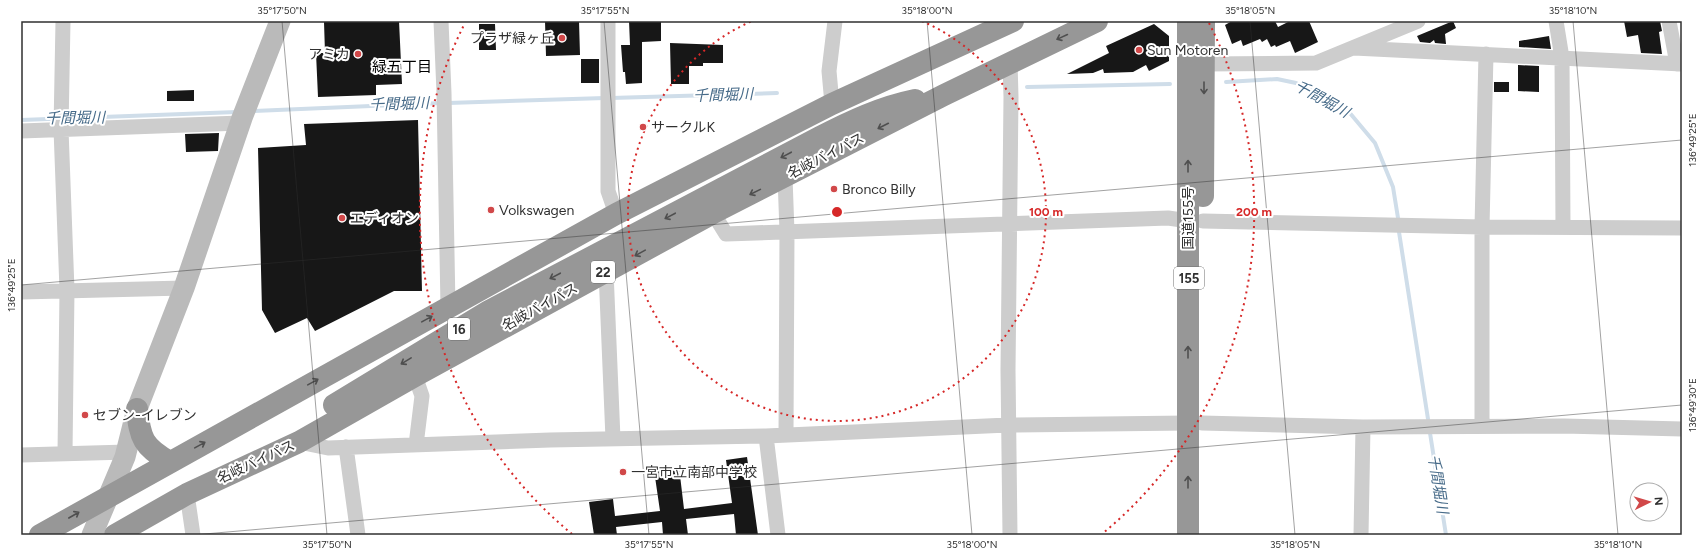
<svg xmlns="http://www.w3.org/2000/svg" width="1703" height="556" font-family="Figtree,'Noto Sans JP',sans-serif">
  <style>
    .lines { fill: none; stroke-linecap: round; stroke-linejoin: round }
    .stream { stroke: #cfdde9; stroke-width: 4 }
    .building { fill: #171717 }
    .street { stroke: #cdcdcd; stroke-width: 15 }
    .secondary { stroke: #bababa; stroke-width: 21 }
    .highway { stroke: #979797; stroke-width: 22 }
    .oneway { stroke: #4f4f4f }
    .ticks { fill: none; stroke: #303030; stroke-width: 1; stroke-opacity: 0.45 }
    .ring { fill: none; stroke: #d62828; stroke-width: 2; stroke-dasharray: 2 4 }
    .poi-dot { fill: #d14849; stroke: #fff; stroke-width: 1.5 }
    .labels { text-anchor: middle; dominant-baseline: central; stroke-width: 4; stroke-linejoin: round; paint-order: stroke }
    .shield { fill: #fff; stroke: #6e6e6e; stroke-width: 1 }
    .shield-label { font-size: 13px; font-weight: bold; fill: #303030 }
    .poi-label { font-size: 14px; fill: #303030; stroke: #fff; text-anchor: start }
    .street-label { font-size: 14px; fill: #303030; stroke: #fff }
    .neighbourhood-label { font-size: 15px; fill: #000; stroke: #fff }
    .water-label { font-size: 15px; font-style: italic; fill: #476b89; stroke: #fff }
    .centre { fill: #d62828; stroke: #fff; stroke-width: 2 }
    .ring-label { font-size: 12px; text-anchor: middle; font-weight: bold; fill: #d62828; stroke: #fff; stroke-width: 4; stroke-linejoin: round; paint-order: stroke }
    .neatline { fill: none; stroke: #303030; stroke-width: 1.5 }
    .ticks-label { font-size: 10px; text-anchor: middle; fill: #303030 }
  </style>
  <rect width="100%" height="100%" fill="#fff"/>
  <g class="lines">
    <path class="stream" d="M1226,82L1277,79L1296,83L1329,99L1349,112L1375,143L1393,187L1398,218
      M1027,87L1170,84
      M611,98L777,93
      M448,103L605,98
      M252,111L441,103
      M21,120L237,112
      M1399,232L1428,419
      M1430,433L1446,535"/>
  </g>
  <path class="building" d="M399,21L402,84L376,85V95L318,97L316,53H325L324,22Z
    M545,21H579L580,55L546,56Z
    M629,21H661V41L642,42V83L626,84L625,72H623L621,45H630Z
    M1232,21H1275L1278,27L1290,21H1309L1318,42L1295,53L1290,41L1276,47L1275,45L1271,47L1267,39L1262,42L1260,39L1243,46L1241,40L1232,44L1225,25Z
    M1453,21L1456,28L1445,34L1446,44L1435,43L1434,40L1430,43L1420,42L1417,36Z
    M1624,21H1660L1662,31L1659,32L1662,54L1641,53L1638,35L1627,37Z
    M479,24H495L496,50H479Z
    M1154,24L1169,36V61L1149,71L1146,65L1133,72L1104,73L1103,69L1093,73L1067,74L1109,53L1106,46Z
    M1549,36L1551,49L1519,47V41Z
    M670,43L723,45V63H703V66H689V84H671Z
    M581,59H599V83H581Z
    M1518,65L1539,66V92L1518,91Z
    M1494,82H1509V92H1494Z
    M194,90V101H167V91Z
    M418,120L422,291H394L315,331L307,318L275,333L262,310L258,148L306,145L304,124Z
    M219,133L218,151L186,152L185,134Z
    M747,457L758,535H736L734,514L686,519L688,535H663L662,522L616,527L617,535H594L589,502L613,499L615,516L660,511L654,470L679,467L684,509L732,503L726,460Z"/>
  <g class="lines">
    <path class="street" d="M63,21L61,129L67,290L65,453
      M441,21L444,93L448,307
      M608,21V191L616,214
      M1556,21L1562,58L1563,227
      M1669,21L1677,64
      M1354,48L1682,64
      M1204,64L1316,63L1418,21
      M832,104L829,71L835,21
      M21,131L241,123
      M785,177L787,232L786,435
      M713,213L726,234L1168,218L1189,221
      M1203,221L1482,227L1682,228
      M606,271L613,439
      M21,292L184,288
      M415,376L422,396L416,445
      M1202,423L1363,427L1564,426L1682,429
      M1482,426V227L1486,54
      M766,436L778,535
      M299,442L328,448L550,440L766,436L1008,425L1188,423
      M346,447L358,535
      M21,455L127,452
      M187,494L193,535
      M1010,535L1008,370L1011,97L1010,62
      M1361,535L1363,427"/>
    <path class="secondary" d="M92,535L125,457L137,409L184,288L242,118L280,21"/>
    <path class="highway" d="M1188,21V535
      M1203,196L1204,21
      M334,405L489,311L820,137C851,121 881,107 915,100
      M137,409C140,438 143,447 170,462
      M40,535L616,214L832,104L1013,21
      M115,535L187,494L299,442L415,376L713,213L944,95L1097,21"/>
  </g>
  <defs><path id="oneway-shaft" d="M-6 0H5M1.5-3L5.5 0L1.5 3" fill="none" stroke-width="1.6" stroke-linecap="round" stroke-linejoin="round"/></defs>
  <g class="oneway">
    <use href="#oneway-shaft" transform="translate(1062 37) rotate(155)"/>
    <use href="#oneway-shaft" transform="translate(1204 88) rotate(90)"/>
    <use href="#oneway-shaft" transform="translate(883 126) rotate(153)"/>
    <use href="#oneway-shaft" transform="translate(786 155) rotate(152)"/>
    <use href="#oneway-shaft" transform="translate(1188 166) rotate(-90)"/>
    <use href="#oneway-shaft" transform="translate(755 192) rotate(154)"/>
    <use href="#oneway-shaft" transform="translate(670 216) rotate(152)"/>
    <use href="#oneway-shaft" transform="translate(640 253) rotate(151)"/>
    <use href="#oneway-shaft" transform="translate(555 276) rotate(152)"/>
    <use href="#oneway-shaft" transform="translate(427 319) rotate(-29)"/>
    <use href="#oneway-shaft" transform="translate(1188 352) rotate(-90)"/>
    <use href="#oneway-shaft" transform="translate(406 361) rotate(149)"/>
    <use href="#oneway-shaft" transform="translate(313 382) rotate(-29)"/>
    <use href="#oneway-shaft" transform="translate(200 445) rotate(-29)"/>
    <use href="#oneway-shaft" transform="translate(1188 482) rotate(-90)"/>
    <use href="#oneway-shaft" transform="translate(74 515) rotate(-30)"/>
  </g>
  <path class="ticks" d="M282,21L327,535M604,21L649,535M927,21L972,535M1250,21L1295,535M1573,21L1618,535M21,285L1682,140M193,535L1682,405"/>
  <g class="ring">
    <path d="M922 21A209 209 0 1 1 752 21"/>
    <path d="M572 534A417 417 0 0 1 465 23M1209 23A417 417 0 0 1 1102 534"/>
  </g>
  <g class="poi-dot">
    <circle cx="562" cy="38" r="4"/>
    <circle cx="1139" cy="50" r="4"/>
    <circle cx="358" cy="54" r="4"/>
    <circle cx="643" cy="127" r="4"/>
    <circle cx="834" cy="189" r="4"/>
    <circle cx="491" cy="210" r="4"/>
    <circle cx="342" cy="218" r="4"/>
    <circle cx="85" cy="415" r="4"/>
    <circle cx="623" cy="472" r="4"/>
  </g>
  <g class="labels">
    <g class="shield">
      <rect x="591" y="261" width="24" height="22" rx="3"/>
      <rect x="1174" y="267" width="30" height="22" rx="3"/>
      <rect x="448" y="318" width="22" height="22" rx="3"/>
    </g>
    <g class="shield-label">
      <text x="603" y="272">22</text>
      <text x="1189" y="278">155</text>
      <text x="459" y="329">16</text>
    </g>
    <g class="poi-label">
      <text x="554" y="38" text-anchor="end">プラザ緑ヶ丘</text>
      <text x="1147" y="50">Sun Motoren</text>
      <text x="350" y="54" text-anchor="end">アミカ</text>
      <text x="651" y="127">サークルK</text>
      <text x="842" y="189">Bronco Billy</text>
      <text x="499" y="210">Volkswagen</text>
      <text x="350" y="218">エディオン</text>
      <text x="93" y="415">セブン-イレブン</text>
      <text x="631" y="472">一宮市立南部中学校</text>
    </g>
    <g class="street-label">
      <text transform="translate(826 156) rotate(-27)">名岐バイパス</text>
      <text transform="translate(1188 218) rotate(-90)">国道155号</text>
      <text transform="translate(540 307) rotate(-29)">名岐バイパス</text>
      <text transform="translate(256 462) rotate(-25)">名岐バイパス</text>
    </g>
    <g class="neighbourhood-label">
      <text x="402" y="67">緑五丁目</text>
    </g>
    <g class="water-label">
      <text transform="translate(723 95) rotate(-2)">千間堀川</text>
      <text transform="translate(1322 99) rotate(29)">千間堀川</text>
      <text transform="translate(399 104) rotate(-2)">千間堀川</text>
      <text transform="translate(75 118) rotate(-1)">千間堀川</text>
      <text transform="translate(1438 484) rotate(81)">千間堀川</text>
    </g>
  </g>
  <circle cx="837" cy="212" r="6" class="centre"/>
  <g class="ring-label">
    <text x="1046" y="216">100 m</text>
    <text x="1254" y="216">200 m</text>
  </g>
  <rect width="1703" height="556" fill="none" stroke="#ffffff" stroke-width="44"/>
  <g transform="translate(1649 502) rotate(85)"><circle r="19" fill="#ffffff" stroke="#acacac"/>
  <path d="M0-3L7 15L0 10L-7 15Z" fill="#d14849"/>
  <text y="-6" font-size="11" font-weight="bold" text-anchor="middle" fill="#303030">N</text>
  </g>
  <rect x="22" y="22" width="1659" height="512" class="neatline"/>
  <g class="ticks-label">
    <text x="282" y="14">35°17'50"N</text>
    <text x="605" y="14">35°17'55"N</text>
    <text x="927" y="14">35°18'00"N</text>
    <text x="1250" y="14">35°18'05"N</text>
    <text x="1573" y="14">35°18'10"N</text>
    <text transform="translate(1692 140) rotate(-90)" y="4">136°49'25"E</text>
    <text transform="translate(11 285) rotate(-90)" y="4">136°49'25"E</text>
    <text transform="translate(1692 405) rotate(-90)" y="4">136°49'30"E</text>
    <text x="327" y="548">35°17'50"N</text>
    <text x="649" y="548">35°17'55"N</text>
    <text x="972" y="548">35°18'00"N</text>
    <text x="1295" y="548">35°18'05"N</text>
    <text x="1618" y="548">35°18'10"N</text>
  </g>
</svg>
